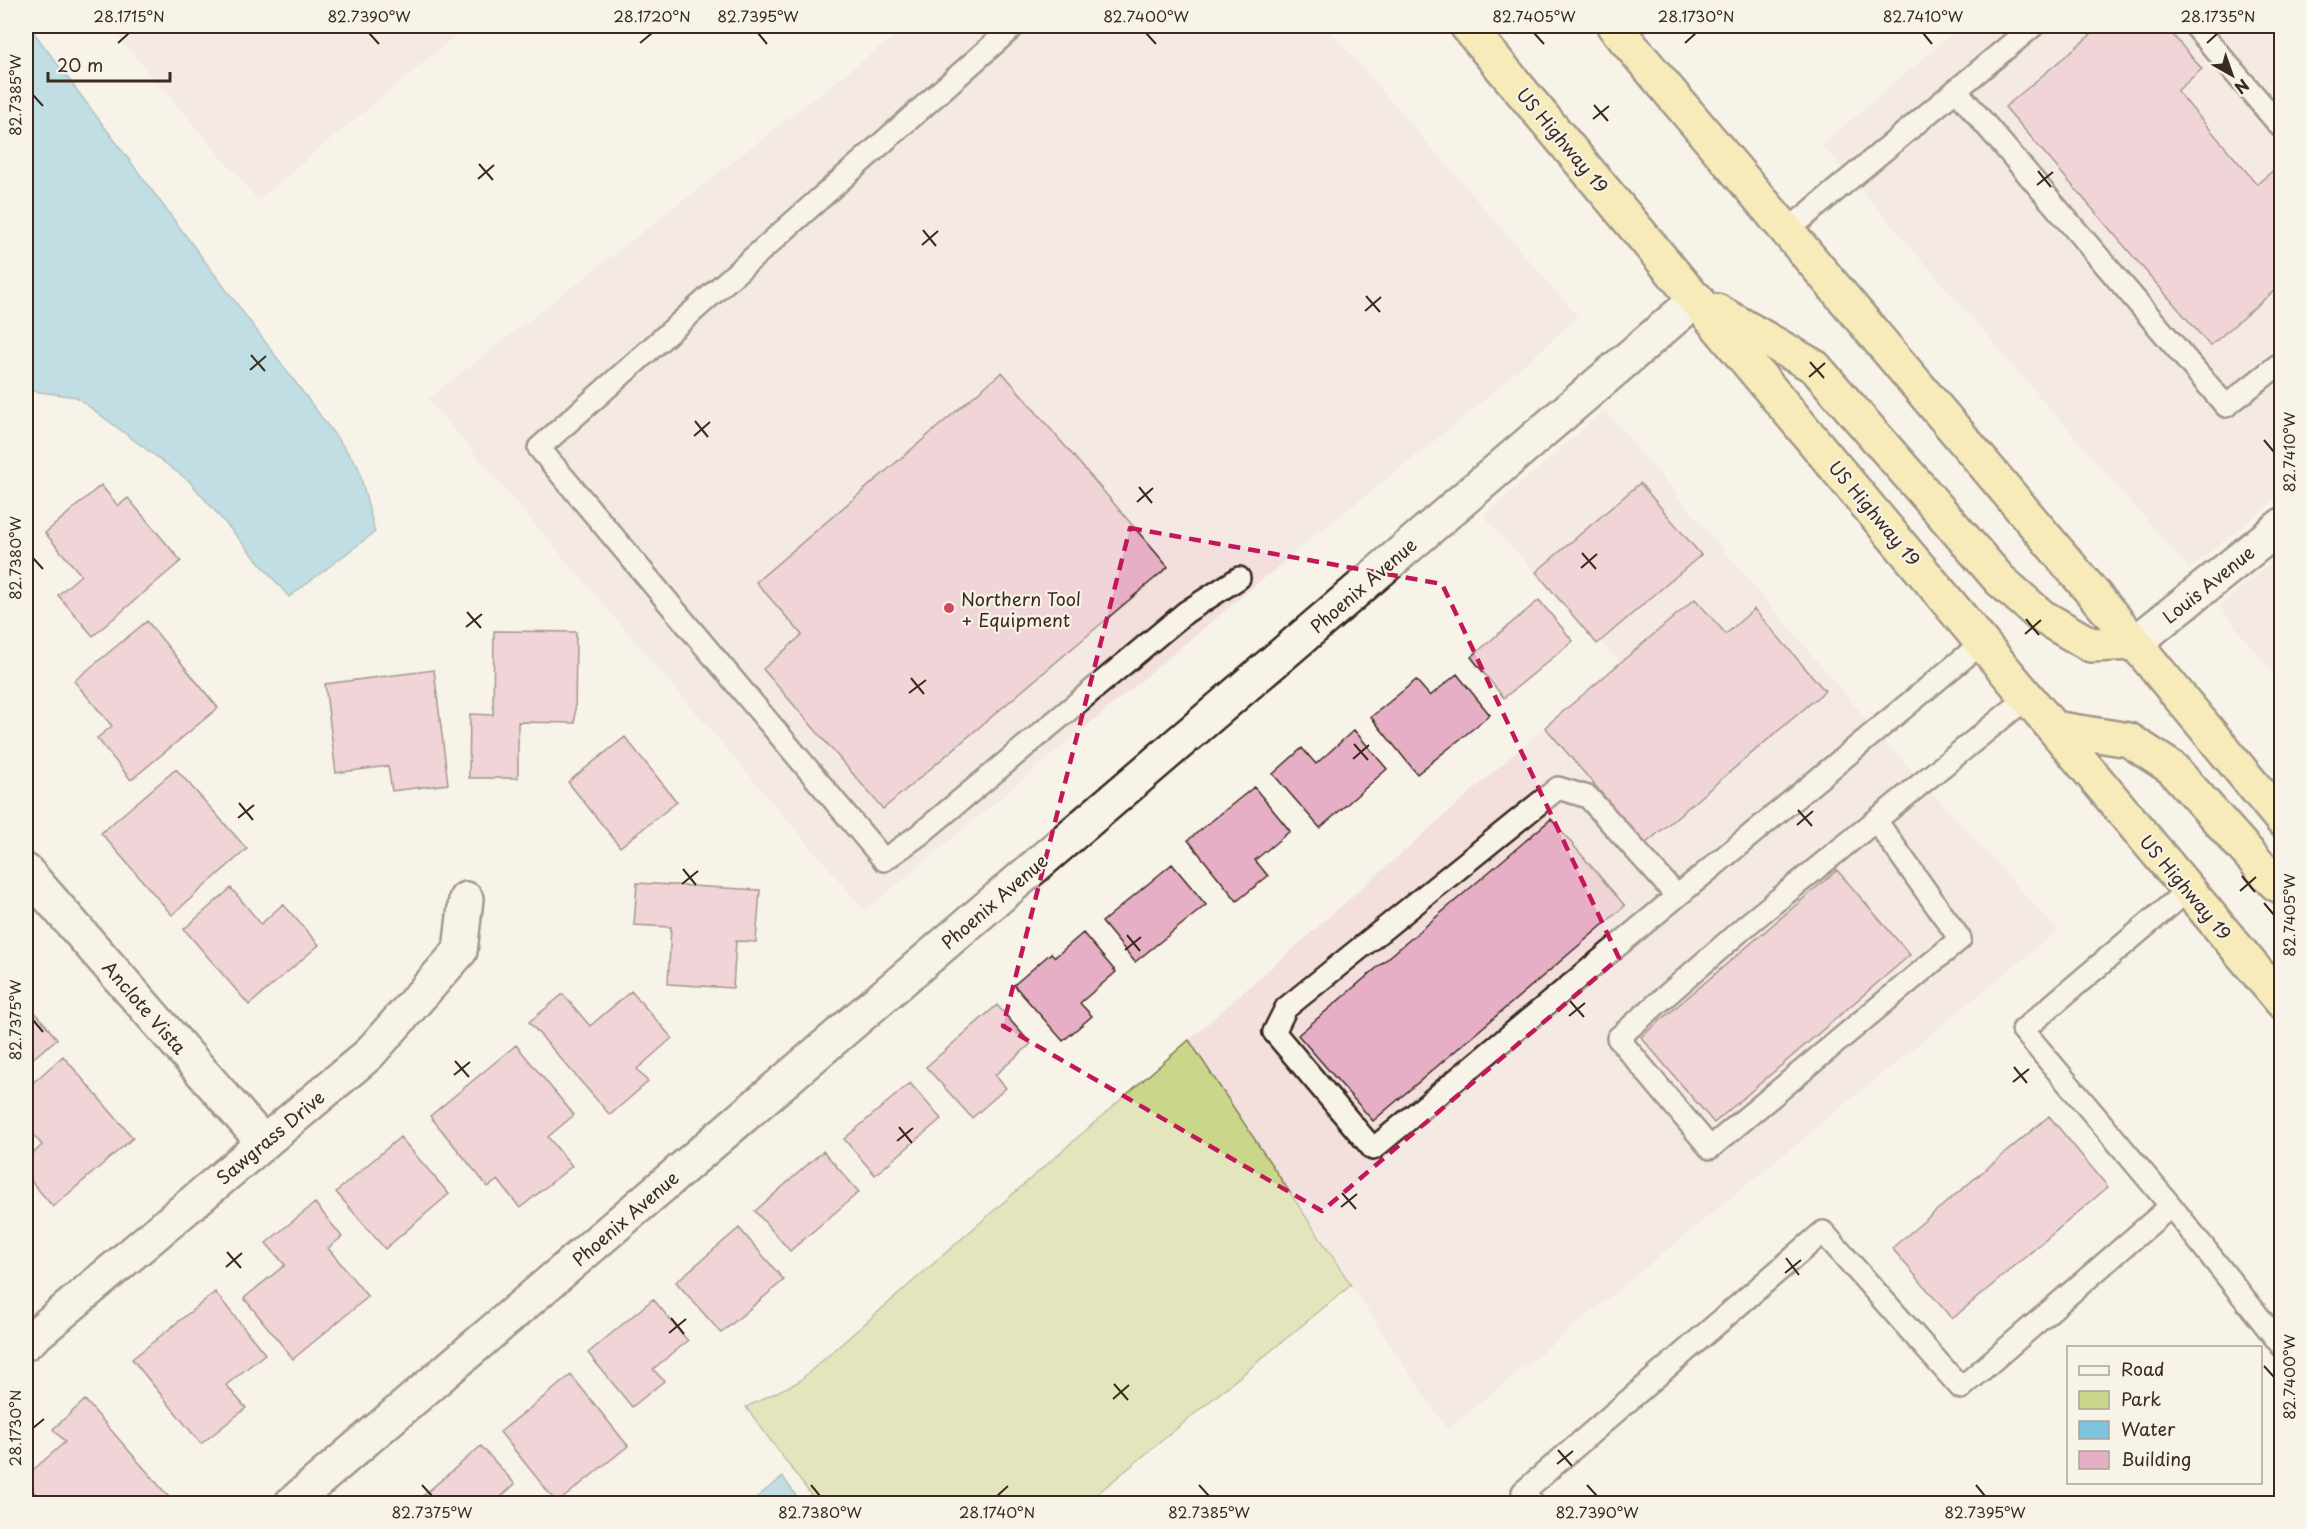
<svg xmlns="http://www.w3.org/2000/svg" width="2307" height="1529" font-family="'Playpen Sans',sans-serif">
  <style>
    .built { fill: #f2dfde }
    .green { fill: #cad78b; stroke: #828054; stroke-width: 1.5 }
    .water { fill: #7dc5de; stroke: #638791; stroke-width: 1.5 }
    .building { fill: #e7afc5; stroke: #3b2a1e; stroke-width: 1.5 }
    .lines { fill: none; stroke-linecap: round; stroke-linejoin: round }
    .service-casing { stroke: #3b2a1e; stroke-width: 26 }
    .minor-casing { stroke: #3b2a1e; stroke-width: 38 }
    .tertiary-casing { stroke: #3b2a1e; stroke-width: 38 }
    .trunk-casing { stroke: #3b2a1e; stroke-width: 38 }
    .service { stroke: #f7f3e8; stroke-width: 21 }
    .minor { stroke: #f7f3e8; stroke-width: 33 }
    .tertiary { stroke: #f7f3e8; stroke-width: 33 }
    .trunk { stroke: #f4e382; stroke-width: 33 }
    .marked { fill: none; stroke: #c2185b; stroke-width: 4.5; stroke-dasharray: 12 8; stroke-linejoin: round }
    .ticks { fill: none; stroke: #3b2a1e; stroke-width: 2 }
    .poi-dot { fill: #d1495b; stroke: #f7f3e8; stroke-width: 2 }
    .labels { text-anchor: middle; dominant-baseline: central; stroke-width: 4.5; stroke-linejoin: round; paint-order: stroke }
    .street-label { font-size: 18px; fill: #3b2a1e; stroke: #f7f3e8 }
    .poi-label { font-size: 18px; fill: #3b2a1e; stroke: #f7f3e8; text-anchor: start }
    .neatline { fill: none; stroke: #3b2a1e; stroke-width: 2 }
    .ticks-label { font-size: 15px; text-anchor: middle; fill: #3b2a1e }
  </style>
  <rect width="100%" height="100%" fill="#f7f3e8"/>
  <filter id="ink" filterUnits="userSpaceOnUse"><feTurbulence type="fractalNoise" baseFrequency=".0167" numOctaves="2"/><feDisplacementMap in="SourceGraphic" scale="12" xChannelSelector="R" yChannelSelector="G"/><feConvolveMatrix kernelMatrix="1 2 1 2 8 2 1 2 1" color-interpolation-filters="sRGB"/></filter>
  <g filter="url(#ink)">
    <path class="built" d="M109,26H467L258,200Z
      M907,26H1326L1578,317L1461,420L1312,538L865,911L428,399Z
      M1961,26H2281V495L2189,569L1822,145Z
      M1605,410L1889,746L2058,930L1447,1430L1189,1040L1619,662L1483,516Z
      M2281,555V684L2219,606Z"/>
    <path class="green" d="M1189,1040L1351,1285L1086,1503H817L746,1407L798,1382Z"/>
    <path class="water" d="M26,26H29L358,466L375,532L289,597L189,481L76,397L26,390Z
      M783,1477L801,1503H749Z"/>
    <path class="building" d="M2101,26H2165L2202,69L2177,91L2257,184L2282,163V284L2210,346L2005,107Z
      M1002,372L1168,567L883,809L763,669L802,635L756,582Z
      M1640,483L1701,555L1597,644L1536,572Z
      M101,485L118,506L128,498L181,561L93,636L58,595L81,575L45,533Z
      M1695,599L1726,634L1754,609L1825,691L1645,844L1545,727Z
      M1539,600L1573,641L1504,698L1471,657Z
      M147,621L218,708L131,780L97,738L112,726L74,681Z
      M494,631L576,632L575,723L518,722V778H469L470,714L493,715Z
      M434,670L448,784L392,791L388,766L336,773L325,684Z
      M1457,674L1490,715L1417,774L1371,717L1416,680L1430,696Z
      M1354,730L1387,769L1320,828L1273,774L1302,748L1316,764Z
      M625,737L677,802L620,847L568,782Z
      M176,769L247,849L172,915L101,833Z
      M1254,787L1290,831L1255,860L1268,876L1237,901L1188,840Z
      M1551,819L1625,906L1373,1121L1298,1035Z
      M1172,864L1206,905L1135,962L1102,922Z
      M1837,870L1910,955L1714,1123L1641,1037Z
      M637,883L760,890L756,942L736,941L733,988L668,984L671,927L634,925Z
      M231,888L261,924L283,904L319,945L249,1005L184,929Z
      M1083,933L1116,972L1080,1003L1092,1016L1063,1041L1014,985L1051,953L1055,957Z
      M631,991L672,1038L637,1069L648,1082L610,1115L529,1022L563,994L590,1026Z
      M997,1005L1031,1044L995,1075L1006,1088L972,1118L926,1067Z
      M26,1006L32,1014L35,1012L57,1039L26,1064Z
      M516,1045L574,1115L548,1137L572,1166L520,1208L498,1180L488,1187L430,1116Z
      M63,1056L133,1138L53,1207L26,1175V1160L42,1145L26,1126V1089Z
      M910,1083L941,1119L875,1175L844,1139Z
      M2049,1116L2108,1187L1952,1319L1892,1248Z
      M400,1137L449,1194L385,1249L336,1192Z
      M823,1151L859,1192L790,1251L755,1211Z
      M315,1203L342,1237L328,1248L368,1297L293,1359L244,1298L285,1265L266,1243Z
      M739,1228L784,1280L721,1333L676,1282Z
      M215,1292L265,1354L226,1385L246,1408L201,1444L132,1359Z
      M653,1299L688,1341L653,1369L664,1381L632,1407L588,1353Z
      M571,1375L628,1446L557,1503L500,1432Z
      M85,1400L175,1504H122L119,1499L114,1504H44L26,1482V1476L65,1442L53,1429Z
      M481,1446L515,1484L493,1504H419L417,1501Z"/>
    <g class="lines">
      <g class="service-casing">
        <path id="service" d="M1014,26L539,448L884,860L919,835L1186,612L1239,578
          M2195,26L2282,128
          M1956,90L2226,406L2282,362
          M1787,231L2033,26
          M1877,822L1960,939L1710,1148L1618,1038L1748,924L2028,697
          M1677,896L1588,797L1558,788L1286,1008L1274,1032L1373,1149L1983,642
          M2171,1206L2282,1346
          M1533,1504L1523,1492L1823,1232L1961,1388L2171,1206L2023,1030L2188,890"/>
      </g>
      <g class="minor-casing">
        <path id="minor" d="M26,871L264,1143
          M26,1343L368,1055L460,951L466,899
          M291,1504L1697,299"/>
      </g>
      <g class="tertiary-casing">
        <path id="tertiary" d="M2135,643L2282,525"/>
      </g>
      <g class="trunk-casing">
        <path id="trunk" d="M1467,26L2282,1002
          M1614,26L2135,643L2282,820
          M1717,311L1815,367L2000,580L2041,616L2091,645L2135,643
          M2054,728L2129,740L2172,768L2276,884L2282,887"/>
      </g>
      <use href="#service" class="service"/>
      <use href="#minor" class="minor"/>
      <use href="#tertiary" class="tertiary"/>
      <use href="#trunk" class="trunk"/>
    </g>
  </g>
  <path d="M0 0H2307V1529H0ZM1130,528L1442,584L1619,958L1322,1211L1003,1026Z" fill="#f7f3e8" fill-opacity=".55" fill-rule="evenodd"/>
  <path class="marked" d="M1130,528L1442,584L1619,958L1322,1211L1003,1026Z"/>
  <path class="ticks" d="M369,33L379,44M758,33L767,44M1146,33L1156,44M1534,33L1544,44M1923,33L1932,44M118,43L129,33M640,43L652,33M1685,43L1696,33M2207,43L2218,33M33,95L43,106M1594,105L1608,121M1593,119L1609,106M479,164L493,180M2038,171L2051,187M478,179L494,165M2037,185L2053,172M923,230L936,246M922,245L938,231M1366,296L1380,312M1365,311L1381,297M251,355L265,371M1810,362L1824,378M250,370L266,356M1809,377L1825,363M695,421L708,437M694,436L710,422M2264,440L2274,452M1139,487L1152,503M1137,502L1153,488M1582,553L1596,569M33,558L43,569M1581,568L1597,554M467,612L481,628M2026,619L2039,635M466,627L482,614M2025,634L2041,620M911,678L924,694M909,693L926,680M1354,744L1368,760M1353,759L1369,745M239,803L253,820M1798,810L1812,826M238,818L254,805M1797,825L1813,811M683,869L696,885M2242,876L2255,892M682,884L698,871M2240,891L2256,877M2264,903L2274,915M1127,935L1140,951M1125,950L1141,937M1570,1001L1584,1017M1569,1016L1585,1003M33,1020L43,1032M455,1061L469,1077M2014,1067L2027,1083M454,1075L470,1062M2013,1082L2029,1069M899,1127L912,1143M897,1141L913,1128M1342,1193L1356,1209M1341,1207L1357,1194M227,1252L241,1268M1786,1258L1799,1275M226,1267L242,1253M1785,1273L1801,1260M671,1318L684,1334M669,1333L686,1319M2264,1366L2274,1377M1114,1384L1128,1400M1113,1399L1129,1385M33,1428L44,1419M1558,1450L1572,1466M1557,1464L1573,1451M422,1485L432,1496M811,1485L820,1496M1199,1485L1209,1496M1587,1485L1597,1496M1976,1485L1985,1496M997,1496L1008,1486"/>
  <circle class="poi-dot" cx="949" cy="608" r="6"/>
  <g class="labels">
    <g class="street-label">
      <text transform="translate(1563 140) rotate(50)">US Highway 19</text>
      <text transform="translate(1875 513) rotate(50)">US Highway 19</text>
      <text transform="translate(2208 584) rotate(-39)">Louis Avenue</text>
      <text transform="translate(1363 585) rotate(-41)">Phoenix Avenue</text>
      <text transform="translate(2186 887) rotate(50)">US Highway 19</text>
      <text transform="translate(994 901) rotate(-41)">Phoenix Avenue</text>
      <text transform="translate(145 1007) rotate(49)">Anclote Vista</text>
      <text transform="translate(270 1137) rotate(-40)">Sawgrass Drive</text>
      <text transform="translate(625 1218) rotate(-41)">Phoenix Avenue</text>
    </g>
    <g class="poi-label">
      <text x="961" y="598">Northern Tool<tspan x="961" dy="21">+ Equipment</tspan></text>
    </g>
  </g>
  <rect width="2307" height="1529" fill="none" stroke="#f7f3e8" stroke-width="66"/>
  <rect x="2067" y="1346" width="195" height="138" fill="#f7f3e8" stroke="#aca397" stroke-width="1.5"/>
  <rect x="2079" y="1366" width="30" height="9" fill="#f7f3e8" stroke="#aca397" stroke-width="1.5"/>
  <text x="2121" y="1376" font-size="18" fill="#3b2a1e">Road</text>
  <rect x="2079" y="1391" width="30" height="18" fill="#cad78b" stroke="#aca397" stroke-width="1.5"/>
  <text x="2121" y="1406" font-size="18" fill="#3b2a1e">Park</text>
  <rect x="2079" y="1421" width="30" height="18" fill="#7dc5de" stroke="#aca397" stroke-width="1.5"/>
  <text x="2121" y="1436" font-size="18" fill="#3b2a1e">Water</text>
  <rect x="2079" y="1451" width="30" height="18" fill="#e7afc5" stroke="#aca397" stroke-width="1.5"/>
  <text x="2121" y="1466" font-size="18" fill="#3b2a1e">Building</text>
  <g transform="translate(2232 75) rotate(140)" stroke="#f7f3e8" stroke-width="4.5" paint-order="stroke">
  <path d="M0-4.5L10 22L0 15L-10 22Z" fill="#3b2a1e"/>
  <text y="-9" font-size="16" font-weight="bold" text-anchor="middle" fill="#3b2a1e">N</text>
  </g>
  <path d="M48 72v9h122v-9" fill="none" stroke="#3b2a1e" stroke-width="3"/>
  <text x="57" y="72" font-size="18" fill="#3b2a1e" stroke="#f7f3e8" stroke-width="4.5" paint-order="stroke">20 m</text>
  <rect x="33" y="33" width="2241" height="1463" class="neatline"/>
  <g class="ticks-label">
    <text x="129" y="22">28.1715°N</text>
    <text x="369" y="22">82.7390°W</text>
    <text x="652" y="22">28.1720°N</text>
    <text x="758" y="22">82.7395°W</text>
    <text x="1146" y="22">82.7400°W</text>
    <text x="1534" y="22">82.7405°W</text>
    <text x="1696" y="22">28.1730°N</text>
    <text x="1923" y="22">82.7410°W</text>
    <text x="2218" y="22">28.1735°N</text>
    <text transform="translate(16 95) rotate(-90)" y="5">82.7385°W</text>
    <text transform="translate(2290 452) rotate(-90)" y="5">82.7410°W</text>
    <text transform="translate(16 558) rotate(-90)" y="5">82.7380°W</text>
    <text transform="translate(2290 915) rotate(-90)" y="5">82.7405°W</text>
    <text transform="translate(16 1020) rotate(-90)" y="5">82.7375°W</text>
    <text transform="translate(2290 1377) rotate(-90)" y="5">82.7400°W</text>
    <text transform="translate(16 1428) rotate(-90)" y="5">28.1730°N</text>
    <text x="432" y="1518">82.7375°W</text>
    <text x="820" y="1518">82.7380°W</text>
    <text x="997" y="1518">28.1740°N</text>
    <text x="1209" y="1518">82.7385°W</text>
    <text x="1597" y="1518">82.7390°W</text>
    <text x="1985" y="1518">82.7395°W</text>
  </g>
</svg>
